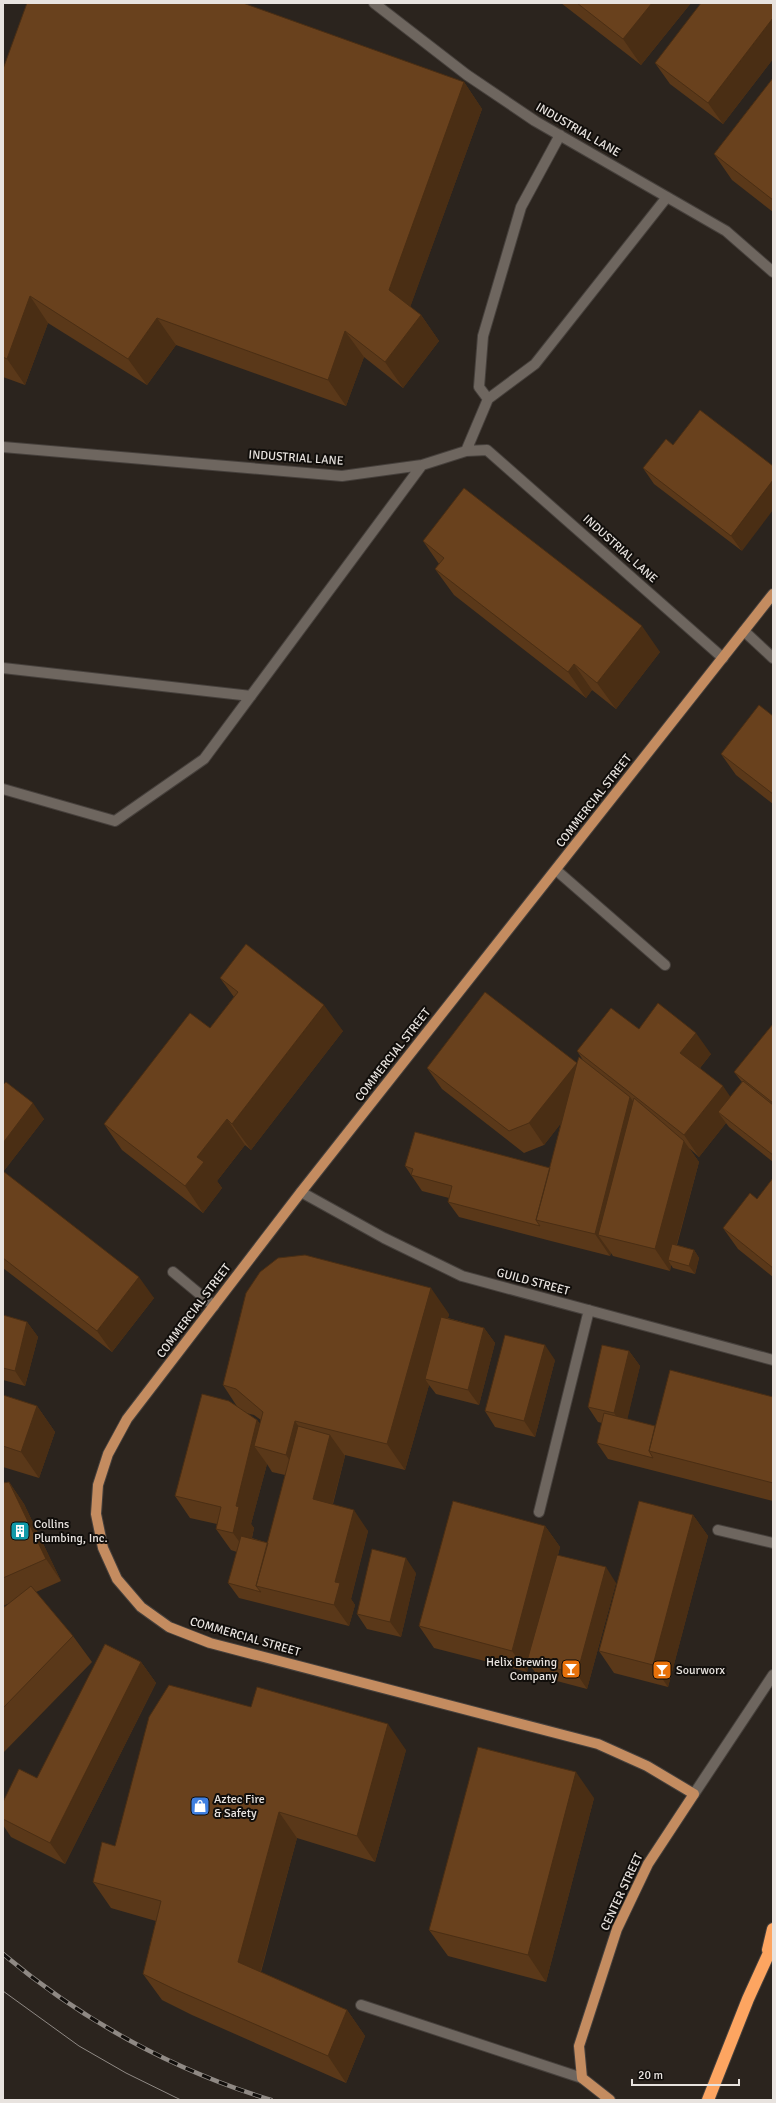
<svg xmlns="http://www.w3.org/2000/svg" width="776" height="2103" font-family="Signika,sans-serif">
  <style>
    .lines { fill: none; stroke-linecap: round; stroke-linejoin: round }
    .minor-casing { stroke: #46403c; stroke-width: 12 }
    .major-casing { stroke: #46403c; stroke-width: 12 }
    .highway-casing { stroke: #46403c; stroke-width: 14 }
    .minor { stroke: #6e665f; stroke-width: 10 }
    .major { stroke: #c48c60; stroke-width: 10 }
    .highway { stroke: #fda561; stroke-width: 12 }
    .tram { stroke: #8f8984; stroke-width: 1 }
    .rail-casing { stroke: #8f8984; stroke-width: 4.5 }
    .rail { stroke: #110e0b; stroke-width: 3; stroke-dasharray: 9; stroke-linecap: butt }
    .wall { fill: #5a3819; fill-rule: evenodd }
    .shaded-wall { fill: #4a2e14 }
    .building { fill: #69411d; stroke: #4a2e14 }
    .labels { text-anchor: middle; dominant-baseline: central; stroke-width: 4; stroke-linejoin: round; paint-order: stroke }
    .street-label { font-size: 12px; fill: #e8e3df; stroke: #110e0b }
    .poi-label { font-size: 12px; fill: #e8e3df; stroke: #110e0b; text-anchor: start }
  </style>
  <rect width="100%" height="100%" fill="#2b241e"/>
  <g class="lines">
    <g class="minor-casing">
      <path id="minor" d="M374,3L467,75L535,121L726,231L773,272
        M488,399L479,387L483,336L521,207L560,135
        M3,447L342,476L422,465L466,451L487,450L723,658
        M466,451L488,399L535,364L667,197
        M744,631L773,658
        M3,668L251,696
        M3,789L115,821L204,759L422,465
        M556,870L665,965
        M301,1192L384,1238L462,1276L773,1360
        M173,1272L214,1306
        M539,1512L589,1310
        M718,1530L773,1543
        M694,1794L773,1675
        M361,2005L582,2078"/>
    </g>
    <g class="major-casing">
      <path id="major" d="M610,2100L582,2078L579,2046L617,1929L648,1864L694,1794L647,1766L598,1744L210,1643L169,1627L141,1607L117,1579L103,1548L96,1514L98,1485L108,1454L127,1419L301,1192L773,594"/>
    </g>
    <g class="highway-casing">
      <path id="highway" d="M768,1950L773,1929
        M708,2100L748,1999L773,1944"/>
    </g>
    <use href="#minor" class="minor"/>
    <use href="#major" class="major"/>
    <use href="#highway" class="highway"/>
    <path class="tram" d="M3,1991L79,2046L126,2073L181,2100"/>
    <g class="rail-casing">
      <path id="rail" d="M3,1954C82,2020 173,2070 271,2100"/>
    </g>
    <use href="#rail" class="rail"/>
  </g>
  <path class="wall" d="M561,3H691L641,65Z
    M773,3V59L723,124L670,84L655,63Z
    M3,69L464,82L482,109L410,307L421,315L439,341L403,388L364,357L346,406L176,345L147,385L48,323L25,385L3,377Z
    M773,78V212L732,180L714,154Z
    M673,445L742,551L654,484L643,468Z
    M423,541L660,652L616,709L592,690L586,698L454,595L435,569L439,564Z
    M773,716V804L736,775L721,754Z
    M220,978L343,1031L251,1150L245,1145L217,1181L222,1188L203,1213L122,1150L104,1124L210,1028L234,997Z
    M773,1024V1162L729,1127L726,1123L699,1157L689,1148L699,1162L677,1245L694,1250L699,1258L695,1274L673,1268L671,1265L670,1271L613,1256L611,1253L610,1256L551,1241L459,1217L448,1202L449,1198L422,1191L405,1166L550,1168L561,1123L544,1145L524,1153L442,1089L427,1068L577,1063L583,1060L577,1051L639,1029L711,1054L700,1068L730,1097L742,1082L734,1072Z
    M3,1085L44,1119L3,1172L154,1298L112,1352L3,1268Z
    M773,1178V1277L738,1249L723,1228L757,1199Z
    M449,1314L448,1318L484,1328L495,1343L479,1405L436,1394L429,1385L405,1470L345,1455V1456L333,1504L368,1531L351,1599L355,1605L349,1626L239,1598L228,1583L237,1552L231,1550L216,1529L217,1524L190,1518L175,1496L238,1408L223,1385ZM246,1413L254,1415L261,1420L260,1424L257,1420ZM267,1464L272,1472L285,1475L268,1543L252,1538L254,1528L251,1524Z
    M3,1315L27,1322L38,1337L25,1386L3,1380Z
    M629,1351L640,1366L627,1419L655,1426L773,1397V1501L608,1459L597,1443L602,1423L598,1422L588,1407Z
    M555,1360L535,1437L495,1427L485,1411Z
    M3,1395L37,1406L55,1432L39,1478L3,1467Z
    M9,1482L24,1504L61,1581L36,1592L73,1636L92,1662L3,1753V1608L10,1603L3,1606V1483Z
    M693,1515L708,1536L668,1687L614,1673L599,1651Z
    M545,1526L560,1547L558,1555L616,1583L587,1689L538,1676L529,1664L527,1672L434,1648L419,1626Z
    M416,1573L401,1637L367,1629L357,1614Z
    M141,1662L156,1683L65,1864L11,1837L3,1825V1802L37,1778Z
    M251,1707L406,1750L375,1862L297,1838L261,1972L347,2010L365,2036L346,2083L192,2015L162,2000L143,1974L156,1921L111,1908L93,1882L115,1846Z
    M594,1798L546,1982L448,1956L429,1930Z"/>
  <path class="shaded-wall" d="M652,3H691L641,65L623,39Z
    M773,18V59L723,124L708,103Z
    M464,82L482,109L407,316L389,290Z
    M30,296L48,323L25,385L7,359Z
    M421,315L439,341L403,388L385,362Z
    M157,318L176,345L147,385L128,359Z
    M345,331L364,357L346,406L328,380Z
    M773,480V510L742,551L731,536Z
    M642,626L660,652L616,709L597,683Z
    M574,664L592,690L586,698L568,672Z
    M324,1005L343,1031L251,1150L232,1124Z
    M696,1033L711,1054L695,1074L680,1053Z
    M577,1063L592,1084L544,1145L529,1123Z
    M723,1086L738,1108L718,1112L726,1123L699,1157L684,1135Z
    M630,1097L645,1118L598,1235L611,1253L610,1256L595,1234Z
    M33,1103L44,1119L3,1172V1143Z
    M227,1119L245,1145L217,1181L222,1188L203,1213L185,1186L197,1157Z
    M684,1141L699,1162L672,1261L668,1260L671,1265L670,1271L655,1249Z
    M694,1250L699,1258L695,1274L689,1266Z
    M139,1277L154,1298L112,1352L97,1331Z
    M431,1288L449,1314L430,1380L425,1379L429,1385L405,1470L387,1444Z
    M27,1322L38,1337L25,1386L15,1371Z
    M484,1328L495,1343L479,1405L468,1390Z
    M545,1345L555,1360L535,1437L524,1421Z
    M629,1351L640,1366L625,1429L614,1413Z
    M37,1406L55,1432L39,1478L21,1452Z
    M257,1420L272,1442L254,1446L267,1464L251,1524L254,1528L248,1554L233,1533L236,1506Z
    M295,1421L313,1448L304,1481L286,1455Z
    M330,1435L345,1456L328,1521L313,1499Z
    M9,1482L24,1504L61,1581L46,1559Z
    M354,1510L368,1531L351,1599L355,1605L349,1626L334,1605L335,1582Z
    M693,1515L708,1536L668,1687L653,1665Z
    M545,1526L560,1547L530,1662L527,1661L529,1664L527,1672L512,1651Z
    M406,1558L416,1573L401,1637L390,1622Z
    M606,1567L616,1583L587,1689L577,1674Z
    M141,1662L156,1683L65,1864L50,1843Z
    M388,1724L406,1750L375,1862L357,1836Z
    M576,1772L594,1798L546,1982L528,1955Z
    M279,1812L297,1838L256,1988L238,1962Z
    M347,2010L365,2036L346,2083L328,2056Z"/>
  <path class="building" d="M27,3H243L464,82L389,290L421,315L385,362L345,331L328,380L157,318L128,359L30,296L7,359L3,357V69Z
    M577,3H652L623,39Z
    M701,3H773V18L708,103L655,63Z
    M773,78V200L714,154Z
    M700,410L773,466V480L731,536L643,468L666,439L673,445Z
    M464,488L642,626L597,683L574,664L568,672L435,569L444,558L423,541Z
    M759,705L773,716V794L721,754Z
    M246,944L324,1005L232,1124L227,1119L197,1157L204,1162L185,1186L104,1124L190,1013L210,1028L238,992L220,978Z
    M485,992L577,1063L579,1057L630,1097L595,1234L536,1220L577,1063L529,1123L509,1131L427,1068Z
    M658,1003L696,1033L680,1053L723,1086L684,1135L577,1051L611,1008L639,1029Z
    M773,1024V1103L734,1072Z
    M743,1081L773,1105V1155L718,1112Z
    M6,1082L33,1103L3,1143V1085Z
    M634,1098L684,1141L655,1249L598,1235Z
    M415,1132L550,1168L536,1220L540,1226L448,1202L452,1186L411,1175L413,1169L405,1166Z
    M3,1171L139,1277L97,1331L3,1258Z
    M773,1178V1268L723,1228L750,1193L757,1199Z
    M672,1244L694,1250L689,1266L668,1260Z
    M305,1255L431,1288L387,1444L295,1421L286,1455L254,1446L263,1412L236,1389L223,1385L246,1293L260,1272L278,1258Z
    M3,1315L27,1322L15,1371L3,1368Z
    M441,1317L484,1328L468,1390L425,1379Z
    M505,1335L545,1345L524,1421L485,1411Z
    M602,1345L629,1351L614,1413L588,1407Z
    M670,1370L773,1397V1483L649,1451Z
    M202,1394L229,1401L257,1420L236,1506L239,1507L233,1533L216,1529L221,1507L175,1496Z
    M3,1395L37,1406L21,1452L3,1446Z
    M604,1413L655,1426L649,1451L653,1458L597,1443Z
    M298,1426L330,1435L313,1499L354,1510L335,1582L340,1583L334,1605L256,1586Z
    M9,1482L46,1559L3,1578V1483Z
    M453,1501L545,1526L512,1651L419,1626Z
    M639,1501L693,1515L653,1665L599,1651Z
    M241,1536L268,1543L256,1586L261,1592L228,1583Z
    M372,1549L406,1558L390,1622L357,1614Z
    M557,1555L606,1567L577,1674L527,1661Z
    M31,1586L73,1636L3,1708V1608Z
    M105,1644L141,1662L50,1843L3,1819V1802L19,1769L37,1778Z
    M169,1685L251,1707L257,1687L388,1724L357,1836L279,1812L238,1962L347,2010L328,2056L174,1989L143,1974L161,1901L93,1882L102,1842L115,1846L149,1717Z
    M478,1747L576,1772L528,1955L429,1930Z"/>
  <defs>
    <g id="building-square" transform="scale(1)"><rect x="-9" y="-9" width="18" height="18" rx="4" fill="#0f9aa8" stroke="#110e0b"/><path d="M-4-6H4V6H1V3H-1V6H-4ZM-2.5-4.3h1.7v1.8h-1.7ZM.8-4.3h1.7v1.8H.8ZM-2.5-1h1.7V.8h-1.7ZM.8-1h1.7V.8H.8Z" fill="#fff"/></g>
    <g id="bar-square" transform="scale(1)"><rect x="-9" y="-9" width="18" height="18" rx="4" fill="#e8710a" stroke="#110e0b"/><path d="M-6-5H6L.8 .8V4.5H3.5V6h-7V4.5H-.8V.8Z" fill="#fff"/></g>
    <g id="shop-square" transform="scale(1)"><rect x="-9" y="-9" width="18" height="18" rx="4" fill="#3f7fe0" stroke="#110e0b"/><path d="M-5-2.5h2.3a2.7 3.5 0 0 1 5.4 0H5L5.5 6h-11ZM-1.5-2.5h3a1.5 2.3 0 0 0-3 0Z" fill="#fff"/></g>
  </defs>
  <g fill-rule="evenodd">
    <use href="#building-square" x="20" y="1531"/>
    <use href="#bar-square" x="571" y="1669"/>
    <use href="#bar-square" x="662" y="1670"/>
    <use href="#shop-square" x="200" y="1806"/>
  </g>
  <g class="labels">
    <g class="street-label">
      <text transform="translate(578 130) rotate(30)">INDUSTRIAL LANE</text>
      <text transform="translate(296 458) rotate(4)">INDUSTRIAL LANE</text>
      <text transform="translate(620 549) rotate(42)">INDUSTRIAL LANE</text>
      <text transform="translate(594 801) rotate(-52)">COMMERCIAL STREET</text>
      <text transform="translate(393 1055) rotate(-52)">COMMERCIAL STREET</text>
      <text transform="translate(533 1282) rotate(15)">GUILD STREET</text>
      <text transform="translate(194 1311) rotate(-53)">COMMERCIAL STREET</text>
      <text transform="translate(245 1637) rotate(16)">COMMERCIAL STREET</text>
      <text transform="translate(622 1892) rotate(-65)">CENTER STREET</text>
    </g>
    <g class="poi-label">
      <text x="34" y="1524">Collins<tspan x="34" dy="14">Plumbing, Inc.</tspan></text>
      <text x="557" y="1662" text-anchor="end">Helix Brewing<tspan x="557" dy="14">Company</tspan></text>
      <text x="676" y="1670">Sourworx</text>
      <text x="214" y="1799">Aztec Fire<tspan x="214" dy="14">&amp; Safety</tspan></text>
    </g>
  </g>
  <rect width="776" height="2103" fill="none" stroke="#e8e3df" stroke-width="8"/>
  <path d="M632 2079v6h107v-6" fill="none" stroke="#e8e3df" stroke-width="2"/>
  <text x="638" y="2079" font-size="12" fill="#e8e3df" stroke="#110e0b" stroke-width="3" paint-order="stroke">20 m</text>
</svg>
